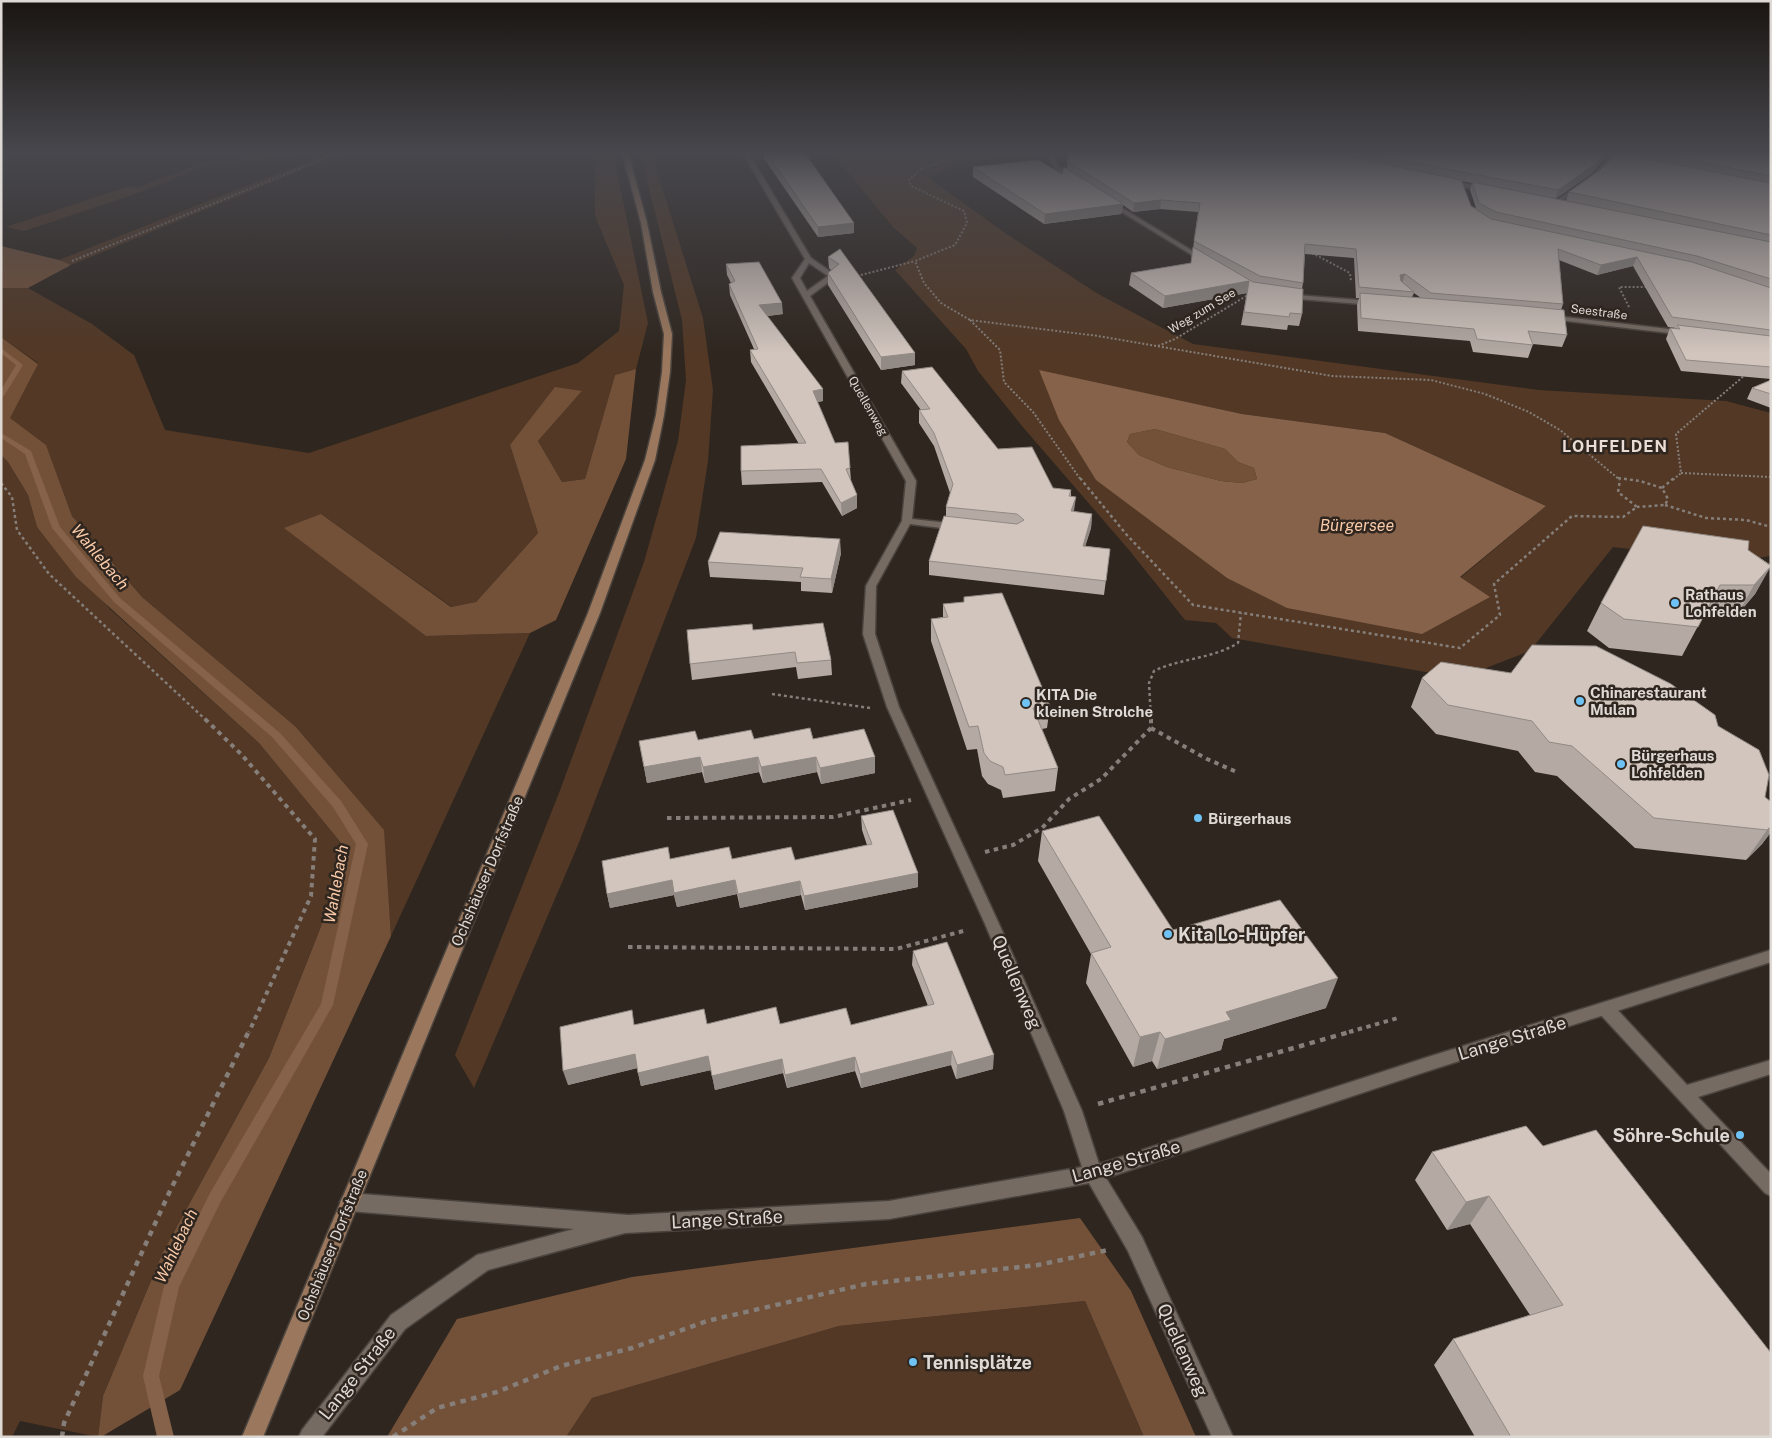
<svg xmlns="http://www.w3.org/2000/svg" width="1772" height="1438" font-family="'Public Sans',sans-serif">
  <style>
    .green { fill: #523825; fill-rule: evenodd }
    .forest { fill: #735139 }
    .water { fill: #856249; fill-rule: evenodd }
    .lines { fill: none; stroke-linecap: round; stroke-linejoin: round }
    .stream { fill: #856249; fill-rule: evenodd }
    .service-casing { stroke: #4b443e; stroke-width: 3 }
    .minor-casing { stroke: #4b443e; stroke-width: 3 }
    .secondary-casing { stroke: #4b443e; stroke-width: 3 }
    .path-far3 { stroke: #867e79; stroke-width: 2; stroke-dasharray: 2 2; stroke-linecap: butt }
    .path-far2 { stroke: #867e79; stroke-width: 2.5; stroke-dasharray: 3 3; stroke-linecap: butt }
    .path-far1 { stroke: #867e79; stroke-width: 4; stroke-dasharray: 4.5 4.5; stroke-linecap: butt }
    .path { stroke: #867e79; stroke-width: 4.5; stroke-dasharray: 5.5 5.5; stroke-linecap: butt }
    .service { fill: #766b63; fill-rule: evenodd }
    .minor { fill: #766b63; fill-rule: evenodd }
    .secondary { fill: #9b785d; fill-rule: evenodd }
    .wall { fill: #b4a9a3; fill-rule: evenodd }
    .shaded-wall { fill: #928a84 }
    .building { fill: #d1c5bd; stroke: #928a84 }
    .poi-dot { fill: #6fc2f4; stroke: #2f261f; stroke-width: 2 }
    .labels { text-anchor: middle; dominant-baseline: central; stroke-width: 5; stroke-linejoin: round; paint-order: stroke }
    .far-street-label { font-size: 12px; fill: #dfd9d5; stroke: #2f261f }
    .poi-label { font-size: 15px; font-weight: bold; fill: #dfd9d5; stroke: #2f261f; text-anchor: start }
    .street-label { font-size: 15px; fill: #dfd9d5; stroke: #2f261f }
    .far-district-label { font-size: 16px; font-weight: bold; letter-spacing: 1px; fill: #eaddd5; stroke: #2f261f }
    .water-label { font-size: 16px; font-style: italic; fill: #fbcba9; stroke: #2f261f }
    .near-poi-label { font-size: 18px; font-weight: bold; fill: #dfd9d5; stroke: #2f261f; text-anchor: start }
    .near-street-label { font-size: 18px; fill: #dfd9d5; stroke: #2f261f }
  </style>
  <rect width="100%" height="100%" fill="#2f261f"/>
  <path class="green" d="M305,152H327L210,164L141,192L24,231L6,227L129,186L139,187L202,163Z
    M332,152H346L71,265L59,260Z
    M595,152H613L648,323L636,369L615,375L585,479L562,482L538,441L582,391L510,445L538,533L476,602L452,607L321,514L426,636L530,633L391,936L383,830L295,726L142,597L72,516L46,446L9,418L38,363L1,337V288H28L92,324L134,355L165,430L309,453L578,363L619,331L624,285L595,216Z
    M640,152H651L703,318L713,390L708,461L696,538L578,845L474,1088L455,1055L559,793L644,562L678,441L686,380L682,320Z
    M834,152H1043L1039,158L966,161L929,178L1005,233L1098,294L1193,344L1539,390L1726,401L1771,413V556L1733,561L1613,547L1530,651L1460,678L1232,638L1216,623L1185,620L1129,550L1022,426L978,371L966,349L895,270L914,256L917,248L893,227L836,158ZM1039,371L1242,414L1385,433L1546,506L1460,578L1489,597L1227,578L1181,542Z
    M1,455L8,462L28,495L37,527L109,608L259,743L346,849L320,929L269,1058L163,1252L103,1396L98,1437L20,1421L12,1437H1Z
    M1085,1301L1144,1437H566L592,1398L839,1326Z"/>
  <path class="forest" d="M1,246L59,260L71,265L28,288H1Z
    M1,337L38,364L10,418L46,445L72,516L142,597L295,726L384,830L391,936L180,1390L101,1437H98L103,1396L163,1252L269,1058L320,929L346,849L259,743L76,577L37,527L28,495L8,462L1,455Z
    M636,369L626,459L556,620L530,633L426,636L284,528L321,514L451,607L476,602L538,533L510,445L555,387L582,391L538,441L562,482L585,479L615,375Z
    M1155,429L1225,449L1238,462L1254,468L1257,479L1242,483L1221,481L1167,467L1139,455L1127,442L1130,434Z
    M1080,1218L1131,1291L1196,1437H1144L1085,1301L839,1326L592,1398L566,1437H387L457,1319L632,1277Z"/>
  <path class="water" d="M1039,370L1242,414L1385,433L1546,506L1460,577L1490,597L1422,634L1287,608L1227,578L1096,480L1059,420ZM1155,429L1225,449L1238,462L1254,468L1257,479L1242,483L1221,481L1167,467L1139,455L1127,442L1130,434Z"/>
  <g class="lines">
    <path class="stream" d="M1,348L23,365L4,396L1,398V390L16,365L1,353Z
      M1,433L31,451L60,527L120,598L280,733L341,801L368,844L333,1005L220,1203L179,1287L159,1376L174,1437H157L143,1376L164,1286L210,1193L321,1004L356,844L333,807L272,737L114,602L52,528L25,454L1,438Z"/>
    <g class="service-casing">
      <path id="service" d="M1606,1002L1612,1004L1687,1085L1771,1060V1074L1698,1097L1771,1174V1196L1765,1193L1600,1014L1598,1009L1600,1004Z"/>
    </g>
    <g class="minor-casing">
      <path id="minor" d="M742,152H748L811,258L837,276L810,296L916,481L912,519L957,524L962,527L957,530L910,524L876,586L875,634L899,707L999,924L1082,1111L1099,1164L1431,1056L1771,950V962L1431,1070L1106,1178L1142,1237L1233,1437H1212L1128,1251L1089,1183L889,1219L625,1233L488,1270L405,1329L322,1437H299L302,1430L391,1315L477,1255L574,1229L349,1211L343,1208L340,1202L343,1196L349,1193L628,1215L889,1201L1082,1167L1064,1111L985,924L887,707L863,634L866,586L902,521L906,481L792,278L805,259ZM809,263L828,276L807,291L800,278Z
        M1052,152H1058L1054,158L1059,167L1079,180V182C1067,182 1054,168 1048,158Z
        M1582,152L1610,155L1612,152H1619L1616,156L1632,160L1629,162L1613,159L1596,177L1558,204H1554V202L1592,175L1608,158Z
        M1448,180L1487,188L1490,190L1487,192L1446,183Z
        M1109,200L1209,261L1210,262L1205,263L1107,203Z
        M1283,294L1373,301L1377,303L1373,305L1286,298L1282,296Z
        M1547,315L1686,331L1690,333L1686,335L1550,319L1546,317Z"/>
    </g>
    <g class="secondary-casing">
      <path id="secondary" d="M622,152H628L647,223L661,292L672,334L670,372L664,415L655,460L600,613L263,1437H242L588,613L645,460L656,415L662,372L664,334L653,292L641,223Z"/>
    </g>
    <path class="path-far3" d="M903,152L948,159L1018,152
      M948,159L921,169L909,180L911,186L964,211L967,223L955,245L915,261L924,283L941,303L970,320L1098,336L1332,376L1431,380L1485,394L1529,412L1560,430L1620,480
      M1312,253L1350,273L1351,281
      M72,261L340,152
      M857,276L915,261
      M1629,307L1619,287H1648
      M970,320L1000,350L1004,382L1033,412L1081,480
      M1158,346L1175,339L1248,295
      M1681,473L1771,477
      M1673,480L1681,473L1676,434L1745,375"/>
    <path class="path-far2" d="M1080,478L1126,534L1193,605L1460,648L1500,615L1494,584L1572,516L1623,517L1637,507L1618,492L1620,480
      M1618,478L1640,481L1662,488L1668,499L1665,505L1637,507
      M1,483L12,497L17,530L49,574L206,720
      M1662,488L1674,478
      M1665,505L1706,518L1746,520L1771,527
      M772,694L870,708
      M1151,720L1149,683L1154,671C1181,658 1212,659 1238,643L1241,613"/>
    <path class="path-far1" d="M205,719L241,754L315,839L311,896L249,1032
      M1151,728L1207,759L1239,773
      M667,818L833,817L911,800
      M985,852L1013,845L1042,828L1069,799L1101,779L1151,728V719
      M628,947L896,949L967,930
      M1349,1032L1398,1018"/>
    <path class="path" d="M1098,1104L1353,1031
      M62,1437L64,1423L169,1193L249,1031
      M393,1437L437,1408L497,1392L561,1366L632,1348L707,1321L866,1284L1038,1265L1108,1250"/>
    <use href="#service" class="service"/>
    <use href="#minor" class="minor"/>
    <use href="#secondary" class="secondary"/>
  </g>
  <path class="wall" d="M763,152H804L854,223V233L818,237L763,157Z
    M1071,152H1610L1606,153L1604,159L1591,174L1555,199L1566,201L1569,192L1600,170L1620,152H1771V379L1681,371L1666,339L1670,328L1675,329L1676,328L1668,327L1633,266L1597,275L1559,260L1563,304L1561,310L1567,335L1562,347L1533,344L1528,358L1473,352L1470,341L1358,331L1357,305L1359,298H1356L1354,258L1305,254L1303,283L1302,289V314L1299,326L1288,325L1287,330L1241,325L1247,293L1163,308L1129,285L1131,273L1191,263L1198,212L1160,209L1133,212L1123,205L1121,214L1044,224L973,177V167L1062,174L1067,168V161ZM1462,181L1472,183L1470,190L1476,208L1471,206ZM1414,293L1421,298L1412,297Z
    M840,249L915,353V365L881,370L828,285V273L831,270L829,268L828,257Z
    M726,264L783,314L767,316L823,389V401L817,402L835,443L850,468L851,481L857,495V508L842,516L822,482L742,485L741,471L799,444L751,362L750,350L754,349L730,295L729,284L731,283L727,275Z
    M902,371L998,449L1053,488L1071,490V496L1074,512L1092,514L1091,528L1085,546L1110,549L1104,595L929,575V561L946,516V507L950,493L934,446L919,423V410H921L901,383Z
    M1771,380V408L1747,399L1752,388Z
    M1748,550L1771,565L1755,594L1738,614L1705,613L1682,656L1609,648L1587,631L1601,603Z
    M841,553L832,593L801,591V582L710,577L708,562Z
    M943,604L1050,706L1047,728L1042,729L1058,768L1055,791L1003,798L1001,790L988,784L982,776L977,749L967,750L931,641V619L943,617Z
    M753,630L831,660L832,675L798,679L796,667L692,680L690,664Z
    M1422,678L1718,726L1765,797L1771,802V832L1762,844L1746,860L1635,848L1557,776L1535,772L1518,751L1436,734L1411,707Z
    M754,739H813L875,773L821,784L817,772L763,783L759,772L705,783L702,772L647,783L639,741Z
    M861,816L918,873V887L805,910L801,895L740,908L737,894L677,907L674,895L610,908L607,894L670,859L795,860L867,845L862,830Z
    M1042,831L1173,930L1326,1008L1224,1039L1221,1050L1157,1069L1152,1061L1133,1067L1086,983L1091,954L1038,861Z
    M913,951L993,1069L956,1079L951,1065L861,1088L855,1071L787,1088L783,1073L715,1090L711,1070L641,1086L637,1068L568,1085L635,1024H780L851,1025L928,1006L912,965Z
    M1526,1126L1771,1437H1475L1434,1365L1453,1339L1530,1315L1470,1224L1447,1230L1415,1180L1432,1152Z"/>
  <path class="shaded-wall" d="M1605,152H1606L1604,159L1591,174L1555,199L1558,190Z
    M1161,200L1160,209L1133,212L1134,203Z
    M1123,204L1121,214L1044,224L1045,214Z
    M854,223V233L818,237V227Z
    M1637,257L1633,266L1597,275L1601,265Z
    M1405,274L1402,284L1398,285L1400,275Z
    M1249,281L1247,293L1163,308L1165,296Z
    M782,303L783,314L760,317L759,305Z
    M915,353V365L881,370V357Z
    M823,389V401L813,403V391Z
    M857,495V508L842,516L841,503Z
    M1076,497L1074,511L1069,525L1071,511Z
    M1092,514L1091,528L1081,560L1083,546Z
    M840,539L841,553L832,593L831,579Z
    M1771,566L1755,594L1738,614L1754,585Z
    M700,757L702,772L647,783L644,767Z
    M758,757L759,772L705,783L703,767Z
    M816,757L817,772L763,783L761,767Z
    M875,757V773L821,784L820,768Z
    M1771,826V832L1762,844L1746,860L1767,830Z
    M918,873V887L805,910L804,896Z
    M672,880H735L737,894L677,907L674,895L610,908L607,894Z
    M800,881L801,895L740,908L738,894Z
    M1338,978L1326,1008L1224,1039L1221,1050L1157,1069L1165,1039L1226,1012Z
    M1160,1032L1152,1061L1133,1067L1140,1037Z
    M952,1051L951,1065L861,1088L860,1074Z
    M635,1054L638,1068L568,1085L563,1071Z
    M994,1055L993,1069L956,1079L957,1065Z
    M708,1056L711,1070L641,1086L638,1073Z
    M855,1057V1071L787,1088L785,1075Z
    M782,1059L783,1073L715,1090L712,1076Z
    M1489,1196L1470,1224L1447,1230L1466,1202Z"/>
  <path class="building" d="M766,152H804L854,223L818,227Z
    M1071,152H1328L1461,180L1471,206L1491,219L1692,262L1771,288V330L1672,317L1637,257L1601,265L1558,249L1563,304L1431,293L1405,274L1400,275L1401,281L1414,292L1359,287L1356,249L1305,244L1303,283L1260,276L1194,241L1200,203L1161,200L1134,203L1067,161Z
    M1357,152H1605L1594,165L1558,190Z
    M1652,152H1771V176Z
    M1617,153L1771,183V235L1569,192L1600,170Z
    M1038,160L1062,174L1064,167L1123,204L1045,214L973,167Z
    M1472,182L1771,242V279L1697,256L1496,212L1479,203Z
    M1193,247L1253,282L1303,289L1302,314L1290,313L1289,317L1244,312L1249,281L1165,296L1131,273L1191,263Z
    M840,249L915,353L881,357L828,273L839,264L828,257Z
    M759,262L782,303L759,305L823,389L813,391L835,443L848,442L850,468L846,469L857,495L841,503L821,469L741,471V446L806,443L750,350L758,349L729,284L735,281L726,264Z
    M1360,293L1523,306L1564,310L1567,335L1528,331L1533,345L1477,339L1474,329L1361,318Z
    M1677,325L1771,336V367L1686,360L1670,328L1680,329Z
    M932,367L998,449L1032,447L1053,488L1071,490L1069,496L1076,497L1071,511L1092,514L1083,546L1110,549L1106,581L929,561L944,516L1017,524L1024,520L1017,514L946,507L953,484L934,433L919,410L930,409L902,371Z
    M1771,380V394L1752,388Z
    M1643,526L1749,541L1748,550L1771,566L1754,585H1720L1698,627L1624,619L1601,603Z
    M720,532L840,539L831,579L800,577L803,568L708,562Z
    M1002,593L1050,706L1033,708L1058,768L1005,775L1003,767L990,761L984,753L978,726L969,727L931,619L948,617L943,604L964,602V597Z
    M823,623L831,660L797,663L795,652L690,664L687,630L752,624L753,630Z
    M1532,645L1596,646L1671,684L1715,715L1718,726L1759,750L1769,775L1765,797L1771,802V826L1767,830L1654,818L1572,746L1549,742L1532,721L1448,705L1422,678L1441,662L1511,673Z
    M810,728L813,739L864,729L875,757L820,768L816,757L761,767L758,757L703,767L700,757L644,767L639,741L695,731L698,740L751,730L754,739Z
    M893,810L918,873L804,896L800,881L738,894L735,880L674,893L672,880L607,894L602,861L668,847L670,859L729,847L732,859L791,847L795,860L872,844L861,816Z
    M1099,816L1173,930L1280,900L1338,978L1226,1012L1231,1020L1165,1039L1160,1032L1140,1037L1091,953L1111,947L1042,831Z
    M947,942L994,1055L957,1065L952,1051L860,1074L855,1057L785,1075L782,1059L712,1076L708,1056L638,1073L635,1054L563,1071L560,1027L632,1010L634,1025L704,1009L707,1024L776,1007L780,1024L846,1008L851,1025L934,1004L913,951Z
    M1526,1126L1543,1146L1596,1130L1771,1353V1437H1511L1453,1339L1563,1305L1489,1196L1466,1202L1432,1152Z"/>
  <linearGradient id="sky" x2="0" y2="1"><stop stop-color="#1a1511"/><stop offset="0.43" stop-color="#47474d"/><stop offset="1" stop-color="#47474d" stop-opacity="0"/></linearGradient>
  <rect width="1772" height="354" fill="url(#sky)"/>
  <g class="poi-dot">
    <circle cx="1675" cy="603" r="5"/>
    <circle cx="1580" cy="701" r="5"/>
    <circle cx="1026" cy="703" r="5"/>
    <circle cx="1621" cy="764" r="5"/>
    <circle cx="1198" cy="818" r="5"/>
    <circle cx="1168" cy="934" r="5"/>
    <circle cx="1740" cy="1135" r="5"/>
    <circle cx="913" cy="1362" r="5"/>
  </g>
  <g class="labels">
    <g class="far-street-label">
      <text transform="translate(1202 311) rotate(-31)">Weg zum See</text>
      <text transform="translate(1599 312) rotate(7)">Seestraße</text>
      <text transform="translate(868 406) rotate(60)">Quellenweg</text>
    </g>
    <g class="poi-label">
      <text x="1685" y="594">Rathaus<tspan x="1685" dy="17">Lohfelden</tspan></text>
      <text x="1590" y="692">Chinarestaurant<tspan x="1590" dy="17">Mulan</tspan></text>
      <text x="1036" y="694">KITA Die<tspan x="1036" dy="17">kleinen Strolche</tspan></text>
      <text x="1631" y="755">Bürgerhaus<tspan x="1631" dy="17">Lohfelden</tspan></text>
      <text x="1208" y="818">Bürgerhaus</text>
    </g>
    <g class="street-label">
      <text transform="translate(487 871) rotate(-67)">Ochshäuser Dorfstraße</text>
      <text transform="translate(332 1245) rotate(-68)">Ochshäuser Dorfstraße</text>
    </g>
    <g class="far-district-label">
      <text x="1615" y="446">LOHFELDEN</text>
    </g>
    <g class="water-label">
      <text x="1357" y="525">Bürgersee</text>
      <text transform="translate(100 557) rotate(50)">Wahlebach</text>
      <text transform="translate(336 884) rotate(-80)">Wahlebach</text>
      <text transform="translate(176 1246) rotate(-65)">Wahlebach</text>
    </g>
    <g class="near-poi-label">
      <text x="1178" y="934">Kita Lo-Hüpfer</text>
      <text x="1730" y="1135" text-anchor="end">Söhre-Schule</text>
      <text x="923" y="1362">Tennisplätze</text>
    </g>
    <g class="near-street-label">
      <text transform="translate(1017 982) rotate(67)">Quellenweg</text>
      <text transform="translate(1512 1038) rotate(-17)">Lange Straße</text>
      <text transform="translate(1126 1161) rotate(-16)">Lange Straße</text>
      <text transform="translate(727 1219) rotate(-3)">Lange Straße</text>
      <text transform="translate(1183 1350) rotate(66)">Quellenweg</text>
      <text transform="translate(357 1373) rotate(-52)">Lange Straße</text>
    </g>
  </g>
  <rect width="1772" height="1438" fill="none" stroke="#dfd9d5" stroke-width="5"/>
</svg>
